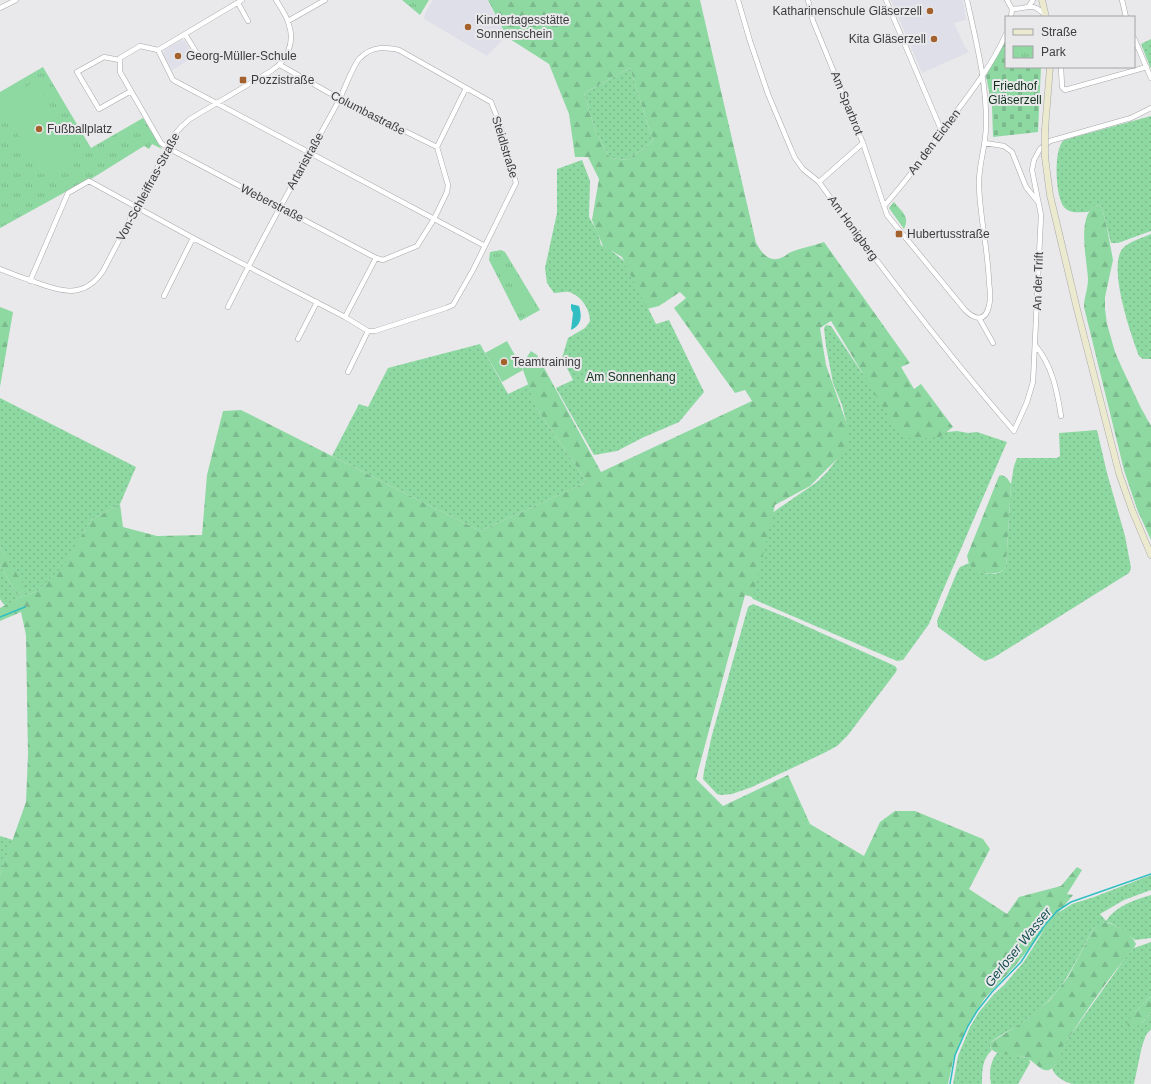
<svg xmlns="http://www.w3.org/2000/svg" width="1151" height="1084" font-family="Arial,sans-serif">
  <style>
    .built { fill: #dfdfe9 }
    .grass { fill: url(#grass-dots) }
    .forest { fill: url(#forest-firs); fill-rule: evenodd }
    .cemetery { fill: url(#cemetery-stones) }
    .park { fill: url(#park-tufts) }
    .pitch { fill: #8ed8a2 }
    .water { fill: #31bec2 }
    .lines { fill: none; stroke-linecap: round; stroke-linejoin: round }
    .stream { stroke: #31bec2; stroke-width: 1.5 }
    .street-casing { stroke: #a7a7a9; stroke-width: 5.5 }
    .secondary-casing { stroke: #a7a7a9; stroke-width: 7 }
    .street { stroke: #fff; stroke-width: 4.5 }
    .secondary { stroke: #ebe9ce; stroke-width: 6 }
    .secondary-bridge-casing { stroke: #a7a7a9; stroke-width: 7; stroke-linecap: butt }
    .secondary-bridge { stroke: #ebe9ce; stroke-width: 6 }
    .poi-dot { fill: #a3612d; stroke: #e9e9eb; stroke-width: 1.5 }
    .labels { text-anchor: middle; dominant-baseline: central; stroke-width: 4; stroke-linejoin: round; paint-order: stroke }
    .poi-label { font-size: 12px; fill: #3c3c3e; stroke: #e9e9eb; text-anchor: start }
    .park-label { font-size: 12px; fill: #10321b; stroke: #e9e9eb }
    .street-label { font-size: 12px; fill: #3c3c3e; stroke: #e9e9eb }
    .water-label { font-size: 13px; font-style: italic; fill: #134d4f; stroke: #e9e9eb }
  </style>
  <defs>
    <pattern id="grass-dots" width="8" height="8" patternUnits="userSpaceOnUse"><rect width="8" height="8" fill="#8ed8a2"/><path d="M2 2h.1M6 6h.1" fill="none" stroke="#7bba8d" stroke-width="1.8" stroke-linecap="round"/></pattern>
    <pattern id="forest-firs" width="22" height="20" patternUnits="userSpaceOnUse"><rect width="22" height="20" fill="#8ed8a2"/><path d="M5 1l3.5 6h-7zM16 11l3.5 6h-7z" fill="#7bba8d"/></pattern>
    <pattern id="cemetery-stones" width="16" height="16" patternUnits="userSpaceOnUse"><rect width="16" height="16" fill="#8ed8a2"/><path d="M2 7V4a2 2 0 0 1 4 0v3zM10 15v-3a2 2 0 0 1 4 0v3z" fill="#7bba8d"/></pattern>
    <pattern id="park-tufts" width="24" height="20" patternUnits="userSpaceOnUse"><rect width="24" height="20" fill="#8ed8a2"/><path d="M3 7l-1-3M5 7V3M7 7l1-3M15 17l-1-3M17 17v-4M19 17l1-3" fill="none" stroke="#7bba8d"/></pattern>
  </defs>
  <rect width="100%" height="100%" fill="#e9e9eb"/>
  <path class="built" d="M433,0H487L506,36L487,56L424,19L425,13Z
    M891,0H963L966,20L954,23L965,47L969,52L922,73Z
    M181,40L185,41L194,57L172,70L163,55L164,50Z"/>
  <path class="grass" d="M1151,39V69L1141,44Z
    M630,68L653,141L627,160L610,158L595,130L584,93Z
    M1151,116V231L1118,243H1111L1102,208L1099,205L1094,206L1088,212C1081,212 1071,214 1065,208C1055,199 1053,148 1064,140Z
    M582,160L590,181L589,217L598,233L601,245L609,249L624,261L656,324L669,320L704,392L679,422L642,438L617,451L594,455L556,388L573,380L562,358L568,338L585,328L590,321C590,310 582,296 569,292C565,291 558,293 554,293L547,283L545,268L557,213V169Z
    M1151,234V359H1143L1139,356C1131,335 1107,266 1123,248C1130,241 1142,238 1151,234Z
    M826,325L831,326L862,373L937,433L957,431L968,433L977,432L1007,442L941,595L929,624L903,660L897,661L753,599L751,596L769,515L817,482L828,471L840,455L847,425L842,405L833,383L826,346L824,328Z
    M480,344L508,394L529,384L537,409L587,482L480,531L332,456L359,404L368,407L388,368Z
    M0,398L136,467L120,504L91,520L65,564L38,591L23,596L5,606L0,599V565L17,595L26,590L0,547Z
    M1097,430L1107,473L1125,536L1131,568L1129,573L993,658L985,661L981,659L938,627L937,621L957,572L960,567L969,563C977,573 997,580 1006,567L1011,484L1014,466L1017,458H1057L1060,456L1059,433Z
    M753,604L788,618L895,666L897,669L896,672L848,735L837,746L824,753L752,787L732,794L721,795L717,794L703,779L704,771L712,735L748,607Z
    M0,836L13,840L0,875Z
    M1151,875V890L1124,900L1100,914L1106,921C1116,906 1134,900 1151,895V938L1135,940C1129,935 1112,921 1105,922C1100,923 1097,926 1094,928C1073,965 1065,991 1029,1018C1017,1027 1002,1033 990,1043V1047L992,1050C982,1059 982,1071 982,1084H953L958,1056L970,1027L979,1012L994,994L1004,985L1023,963L1046,927L1058,913L1072,904L1094,897Z
    M1151,942V996L1135,1012L1142,1023L1151,1013V1029L1146,1035L1142,1046L1134,1084C1115,1084 1091,1084 1074,1084C1065,1083 1055,1077 1052,1068L1055,1065L1065,1043L1126,957L1134,948Z
    M997,1053L1017,1055L1029,1059L1030,1063L1018,1084H991C989,1073 990,1062 997,1053Z"/>
  <path class="forest" d="M488,0H700L756,243C762,253 769,264 783,257C786,256 788,253 791,252C801,248 813,246 824,242L910,363L901,367L914,389L921,384L953,427L940,437L912,439L899,434L831,321L820,328L826,365L849,430L846,450L810,486L775,505L753,597L745,595L696,779L723,806L788,775L810,824L864,856L880,822L895,811H915L983,839L990,849L969,889L1007,914L1019,897L1061,886L1077,867L1082,870L1067,894L1073,895L1014,967L985,998L969,1023L953,1061L948,1084H0V875L26,802L28,755L26,635L21,612L0,621V608L23,596L38,591L65,563L91,520L120,504L123,527L157,536L202,535L207,475L223,411L241,410L480,531L587,482L537,409L523,370L522,364L531,351L537,355L601,472L752,401L745,390L735,393L674,308L686,298L680,292L659,306L647,309L622,257L603,246L592,220L599,179L588,157H575L569,114L549,64L507,37ZM630,68L653,141L627,160L610,158L595,130L584,93Z
    M1099,205L1102,208L1107,228L1113,260L1105,297V309L1107,324L1115,352L1122,368L1141,408L1151,426V540L1137,509L1124,470L1084,307C1084,297 1088,289 1088,279C1087,260 1077,219 1094,206Z
    M0,307L13,312L0,387Z
    M1002,475L1007,478L1011,484L1006,567C999,578 977,574 970,565C968,562 968,559 967,556L999,476Z
    M0,547L27,590L17,595L0,565Z
    M1106,922C1116,925 1132,934 1136,944L1134,948C1109,977 1087,1010 1066,1042C1061,1049 1058,1067 1049,1070C1041,1072 1035,1062 1028,1059C1023,1056 1017,1055 1011,1055C1003,1054 989,1054 990,1043L1029,1018L1050,1000L1068,977L1094,928L1100,923Z
    M1151,996V1013C1145,1019 1140,1027 1131,1029L1127,1024C1131,1013 1143,1005 1151,996Z"/>
  <path class="cemetery" d="M1006,39V67H1041L1038,132L993,137L992,106L986,76Z"/>
  <path class="park" d="M402,0H429L420,15Z
    M43,67L91,148L143,118L162,149L152,144L149,149L144,146L91,179H89L0,228V92Z
    M894,202C902,212 910,216 904,229L889,208Z
    M501,250L505,252L540,310L520,321L489,260L490,252Z"/>
  <path class="pitch" d="M36,81L78,154L42,175L0,104V102Z
    M522,282L536,307L522,314L510,289Z
    M507,341L523,370L502,382L485,353Z"/>
  <path class="water" d="M571,304L579,306C582,316 582,325 571,330L573,313L571,309Z"/>
  <g class="lines">
    <path class="stream" d="M0,617L25,607
      M950,1084L955,1055L968,1026L977,1011L992,992L1021,962L1044,926L1057,911L1071,902L1151,874"/>
    <g class="street-casing">
      <path id="street" d="M738,0L750,41L768,94L791,149L795,158L803,169L819,182C881,268 945,351 1014,431L1027,402L1033,382L1041,215L1032,170L1034,160L1040,149L1050,141L1131,118L1151,108
        M808,0L813,21L863,143L887,215L965,310C974,319 985,323 989,306C991,299 990,290 989,282C988,250 980,218 979,186C978,166 986,146 986,126C987,83 976,41 967,0
        M886,0L942,132
        M1007,0L1012,9
        M1122,0L1126,17
        M238,3L248,21
        M1029,6L1033,0
        M0,8L16,0
        M1012,9C1029,9 1031,1 1045,15
        M1011,17L1012,9
        M288,21L325,0
        M185,34L196,52
        M1134,38L1151,78
        M158,50L242,0
        M119,60L104,57L77,72L99,109L131,91
        M280,65L340,99L437,147
        M1061,67L1062,87L1065,90L1147,67
        M985,143L1004,146L1012,152L1026,187L1038,202
        M819,182L863,143
        M884,206C909,178 931,147 953,116C973,90 993,63 1006,34
        M376,258L168,148L161,143L120,72V58L140,46L158,50L173,80L485,246
        M0,269C12,274 23,278 35,282C62,292 84,299 103,271L175,134L181,127L190,119L271,71C287,61 295,43 289,25C287,16 281,8 276,0
        M30,281L68,193L89,181L193,238L345,317L368,331H375L446,308L453,305L473,270L516,183L499,122L491,102L399,50C384,47 372,46 360,58C353,64 343,94 337,104C300,171 262,238 228,307
        M164,296L193,238
        M345,317L376,258L383,260L417,246L434,219L447,192L448,185L437,147L466,88
        M979,318L993,343
        M298,339L317,302
        M1035,345C1052,365 1057,390 1061,416
        M348,372L368,331"/>
    </g>
    <g class="secondary-casing">
      <path id="secondary" d="M1042,0L1046,17
        M1045,129L1050,67
        M1045,157L1050,195L1077,309L1119,473L1132,510L1151,555"/>
    </g>
    <use href="#street" class="street"/>
    <use href="#secondary" class="secondary"/>
    <g class="secondary-bridge-casing">
      <path id="secondary-bridge" d="M1045,157V129"/>
    </g>
    <use href="#secondary-bridge" class="secondary-bridge"/>
  </g>
  <g class="poi-dot">
    <circle cx="930" cy="11" r="4"/>
    <circle cx="468" cy="27" r="4"/>
    <circle cx="934" cy="39" r="4"/>
    <circle cx="178" cy="56" r="4"/>
    <rect x="239" y="76" width="8" height="8" rx="2"/>
    <circle cx="39" cy="129" r="4"/>
    <rect x="895" y="230" width="8" height="8" rx="2"/>
    <circle cx="504" cy="362" r="4"/>
  </g>
  <g class="labels">
    <g class="poi-label">
      <text x="922" y="11" text-anchor="end">Katharinenschule Gläserzell</text>
      <text x="476" y="20">Kindertagesstätte<tspan x="476" dy="14">Sonnenschein</tspan></text>
      <text x="926" y="39" text-anchor="end">Kita Gläserzell</text>
      <text x="186" y="56">Georg-Müller-Schule</text>
      <text x="251" y="80">Pozzistraße</text>
      <text x="47" y="129">Fußballplatz</text>
      <text x="907" y="234">Hubertusstraße</text>
      <text x="512" y="362">Teamtraining</text>
    </g>
    <g class="park-label">
      <text x="1015" y="86">Friedhof<tspan x="1015" dy="14">Gläserzell</tspan></text>
      <text x="631" y="377">Am Sonnenhang</text>
    </g>
    <g class="street-label">
      <text transform="translate(847 103) rotate(68)">Am Sparbrot</text>
      <text transform="translate(368 113) rotate(27)">Columbastraße</text>
      <text transform="translate(934 142) rotate(-53)">An den Eichen</text>
      <text transform="translate(505 147) rotate(73)">Steidlstraße</text>
      <text transform="translate(305 161) rotate(-61)">Artaristraße</text>
      <text transform="translate(148 187) rotate(-62)">Von-Schleiffras-Straße</text>
      <text transform="translate(272 203) rotate(27)">Weberstraße</text>
      <text transform="translate(853 228) rotate(54)">Am Honigberg</text>
      <text transform="translate(1038 281) rotate(-88)">An der Trift</text>
    </g>
    <g class="water-label">
      <text transform="translate(1018 947) rotate(-51)">Gerloser Wasser</text>
    </g>
  </g>
  <rect x="1005" y="16" width="130" height="52" fill="#e9e9eb" stroke="#a4a4a6"/>
  <rect x="1013" y="29" width="20" height="6" fill="#ebe9ce" stroke="#a4a4a6"/>
  <text x="1041" y="36" font-size="12" fill="#3c3c3e">Straße</text>
  <rect x="1013" y="46" width="20" height="12" fill="url(#park-tufts)" stroke="#a4a4a6"/>
  <text x="1041" y="56" font-size="12" fill="#3c3c3e">Park</text>
</svg>
